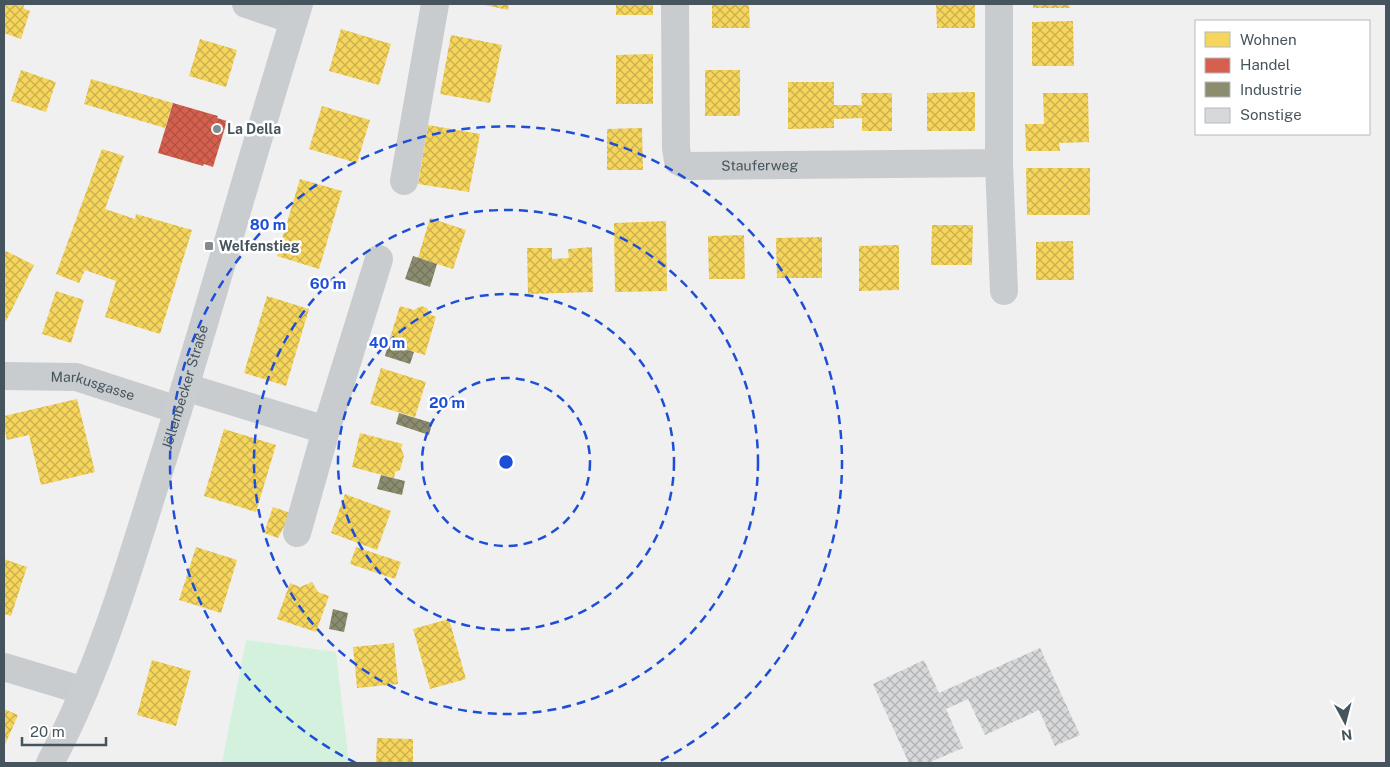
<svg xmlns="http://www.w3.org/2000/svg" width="1390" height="767" font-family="'Public Sans',sans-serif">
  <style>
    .green { fill: #d4f1dd }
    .homes { fill: url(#homes-cross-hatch) }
    .shops { fill: url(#shops-cross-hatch) }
    .industry { fill: url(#industry-cross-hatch) }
    .building { fill: url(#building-cross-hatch) }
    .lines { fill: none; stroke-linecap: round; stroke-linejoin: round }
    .minor { stroke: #c9cccf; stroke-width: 28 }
    .secondary { stroke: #cacdd0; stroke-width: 28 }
    .ring { fill: none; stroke: #1d4ed8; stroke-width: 2.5; stroke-dasharray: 9 6 }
    .poi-dot { fill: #828b90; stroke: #fff; stroke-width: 2 }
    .labels { text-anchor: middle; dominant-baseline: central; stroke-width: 5; stroke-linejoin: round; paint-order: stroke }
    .poi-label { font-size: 14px; font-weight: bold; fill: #46545d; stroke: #fff; text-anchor: start }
    .street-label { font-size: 14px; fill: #46545d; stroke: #fff }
    .centre { fill: #1d4ed8; stroke: #fff; stroke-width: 2.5 }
    .ring-label { font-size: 15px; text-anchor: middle; font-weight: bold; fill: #1d4ed8; stroke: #fff; stroke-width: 5; stroke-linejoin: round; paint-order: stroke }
  </style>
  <defs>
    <pattern id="homes-cross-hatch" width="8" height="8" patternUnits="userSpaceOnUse" patternTransform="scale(1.25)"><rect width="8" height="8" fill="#f6d55c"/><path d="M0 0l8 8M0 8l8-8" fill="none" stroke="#c9af4f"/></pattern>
    <pattern id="shops-cross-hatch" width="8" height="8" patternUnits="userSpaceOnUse" patternTransform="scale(1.25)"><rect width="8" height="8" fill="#d6604d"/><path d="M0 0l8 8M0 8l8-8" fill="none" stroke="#af5243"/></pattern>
    <pattern id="industry-cross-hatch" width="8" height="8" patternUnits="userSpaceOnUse" patternTransform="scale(1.25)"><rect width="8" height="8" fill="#8c8c6e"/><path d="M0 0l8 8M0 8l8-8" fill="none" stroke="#74755e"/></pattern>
    <pattern id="building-cross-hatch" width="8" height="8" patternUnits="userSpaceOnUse" patternTransform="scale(1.25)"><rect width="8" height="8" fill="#d7d8d9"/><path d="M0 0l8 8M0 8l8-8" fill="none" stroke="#b0b2b3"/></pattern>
  </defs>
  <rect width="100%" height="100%" fill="#f1f0f0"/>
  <path class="green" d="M246,640L336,652L349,763H222Z"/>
  <path class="homes" d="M4,4H25L23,8L30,11L21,39L4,33Z
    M480,4H509L508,10Z
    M616,4H653V15H616Z
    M712,4H749L750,28H712Z
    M936,4H975V28H937Z
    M1033,4H1069L1070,8H1033Z
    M1073,21L1074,66H1032V22Z
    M341,29L391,44L379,85L329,71Z
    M451,35L502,45L490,103L440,94Z
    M200,39L237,50L226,87L189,76Z
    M653,54V104H616V55Z
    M21,70L56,82L46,112L11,101Z
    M705,70H740V116H705Z
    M91,79L173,103L165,128L84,104Z
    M788,82H834V105H862L861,93H892V131H862V118L834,119V128L788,129Z
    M975,92V131H927V93Z
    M1043,93H1088L1089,142L1059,143L1060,151H1026L1025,124H1044Z
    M322,106L370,120L357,163L309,149Z
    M428,125L480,134L469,192L418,184Z
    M642,128L643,170H607V129Z
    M102,149L124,156L105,209L135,219L136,214L192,230L160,334L105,317L116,281L85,270L79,283L56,274Z
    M1026,168H1090V215H1027Z
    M300,179L342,191L319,269L277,256Z
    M430,218L466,230L453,269L418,258Z
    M666,221L667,291L615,292L614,223Z
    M932,225H973L972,265H931Z
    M744,235L745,279H709L708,236Z
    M822,237V278H777L776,238Z
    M1073,241L1074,280H1036V242Z
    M899,245V290L859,291V246Z
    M592,247L593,292L528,294L527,248H552V259L569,258L568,249Z
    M4,250L34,265L6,321L4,320Z
    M56,291L84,300L71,343L42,334Z
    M267,296L309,309L286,386L244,373Z
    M400,306L414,310L421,306L427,308L430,314L436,317L425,355L388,344Z
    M381,368L426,382L415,417L370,404Z
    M77,399L95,472L41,485L29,435L7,440L4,426V416Z
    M224,429L276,445L256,512L204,496Z
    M360,433L403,444L401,448L404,456L400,470L395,472L394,478L352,467Z
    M345,494L391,511L377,550L331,533Z
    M273,507L291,513L278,538L264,533Z
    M196,547L237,560L221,613L179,600Z
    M356,547L401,562L395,579L350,564Z
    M4,559L27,567L11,616L4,614Z
    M312,582L318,592L329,596L316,632L277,619L290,583L300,587Z
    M449,619L466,679L430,689L413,629Z
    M394,643L398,684L357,688L353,647Z
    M152,660L191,671L176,726L137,715Z
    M4,709L18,715L4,747Z
    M377,738L413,739V763H376Z"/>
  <path class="shops" d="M173,103L218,116L217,118L227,121L213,167L204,164L203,166L158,153Z"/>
  <path class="industry" d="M413,256L437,264L430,287L405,279Z
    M388,344L414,352L410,364L385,356Z
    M399,413L432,423L429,435L396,424Z
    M381,475L405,481L402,495L377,489Z
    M333,609L348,613L344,632L329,629Z"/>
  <path class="building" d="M1040,648L1080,735L1055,746L1039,710L985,735L968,699L946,709L963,748L928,763H909L873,684L924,660L939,693Z"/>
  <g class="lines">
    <g class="minor">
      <path d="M246,4L294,20"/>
      <path id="s1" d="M675,4L676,148L678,161L688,166L999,163V4"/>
      <path d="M999,163L1004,291"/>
      <path d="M404,181L435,4"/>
      <path id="s2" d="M4,376L76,377L178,410"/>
      <path d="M185,387L326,430"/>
      <path d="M297,533L326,430L379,259"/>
      <path d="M4,667L84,691"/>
    </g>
    <path class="secondary" id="s3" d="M50,763C98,673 127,575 157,478C207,320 250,161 299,4"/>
  </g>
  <g class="ring">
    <circle cx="506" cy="462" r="84"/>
    <circle cx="506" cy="462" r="168"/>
    <circle cx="506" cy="462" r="252"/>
    <path d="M356 763A336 336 0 1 1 656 763"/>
  </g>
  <g class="poi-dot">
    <circle cx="217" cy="129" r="5"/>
    <rect x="204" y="241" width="10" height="10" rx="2.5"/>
  </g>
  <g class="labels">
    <g class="poi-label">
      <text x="227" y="129">La Della</text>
      <text x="219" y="246">Welfenstieg</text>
    </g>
    <g class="street-label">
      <text stroke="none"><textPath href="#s1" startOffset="240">Stauferweg</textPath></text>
      <text stroke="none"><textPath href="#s2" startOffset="90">Markusgasse</textPath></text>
      <text stroke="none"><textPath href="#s3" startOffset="400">Jöllenbecker Straße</textPath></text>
    </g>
  </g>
  <circle cx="506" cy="462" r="8" class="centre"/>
  <g class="ring-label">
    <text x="268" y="230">80 m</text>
    <text x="328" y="289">60 m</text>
    <text x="387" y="348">40 m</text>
    <text x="447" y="408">20 m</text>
  </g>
  <rect width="1390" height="767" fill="none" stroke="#46545d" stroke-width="10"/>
  <rect x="1195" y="20" width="175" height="115" fill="#ffffff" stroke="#b5bbbe"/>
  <rect x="1205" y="32" width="25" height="15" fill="#f6d55c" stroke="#b5bbbe"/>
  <text x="1240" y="45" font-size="15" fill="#46545d">Wohnen</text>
  <rect x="1205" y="58" width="25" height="15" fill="#d6604d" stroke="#b5bbbe"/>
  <text x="1240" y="70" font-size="15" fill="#46545d">Handel</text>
  <rect x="1205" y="82" width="25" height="15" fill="#8c8c6e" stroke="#b5bbbe"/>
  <text x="1240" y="95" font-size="15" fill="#46545d">Industrie</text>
  <rect x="1205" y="108" width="25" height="15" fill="#d7d8d9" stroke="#b5bbbe"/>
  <text x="1240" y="120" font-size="15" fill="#46545d">Sonstige</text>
  <g transform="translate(1345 722) rotate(173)" stroke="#ffffff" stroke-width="4" paint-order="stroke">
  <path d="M0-4L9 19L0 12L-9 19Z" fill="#46545d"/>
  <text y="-8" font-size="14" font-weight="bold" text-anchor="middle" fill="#46545d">N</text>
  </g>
  <path d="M22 737v8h84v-8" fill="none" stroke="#46545d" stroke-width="2.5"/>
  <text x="30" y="737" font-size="15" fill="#46545d" stroke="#ffffff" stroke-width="4" paint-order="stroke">20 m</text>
</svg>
